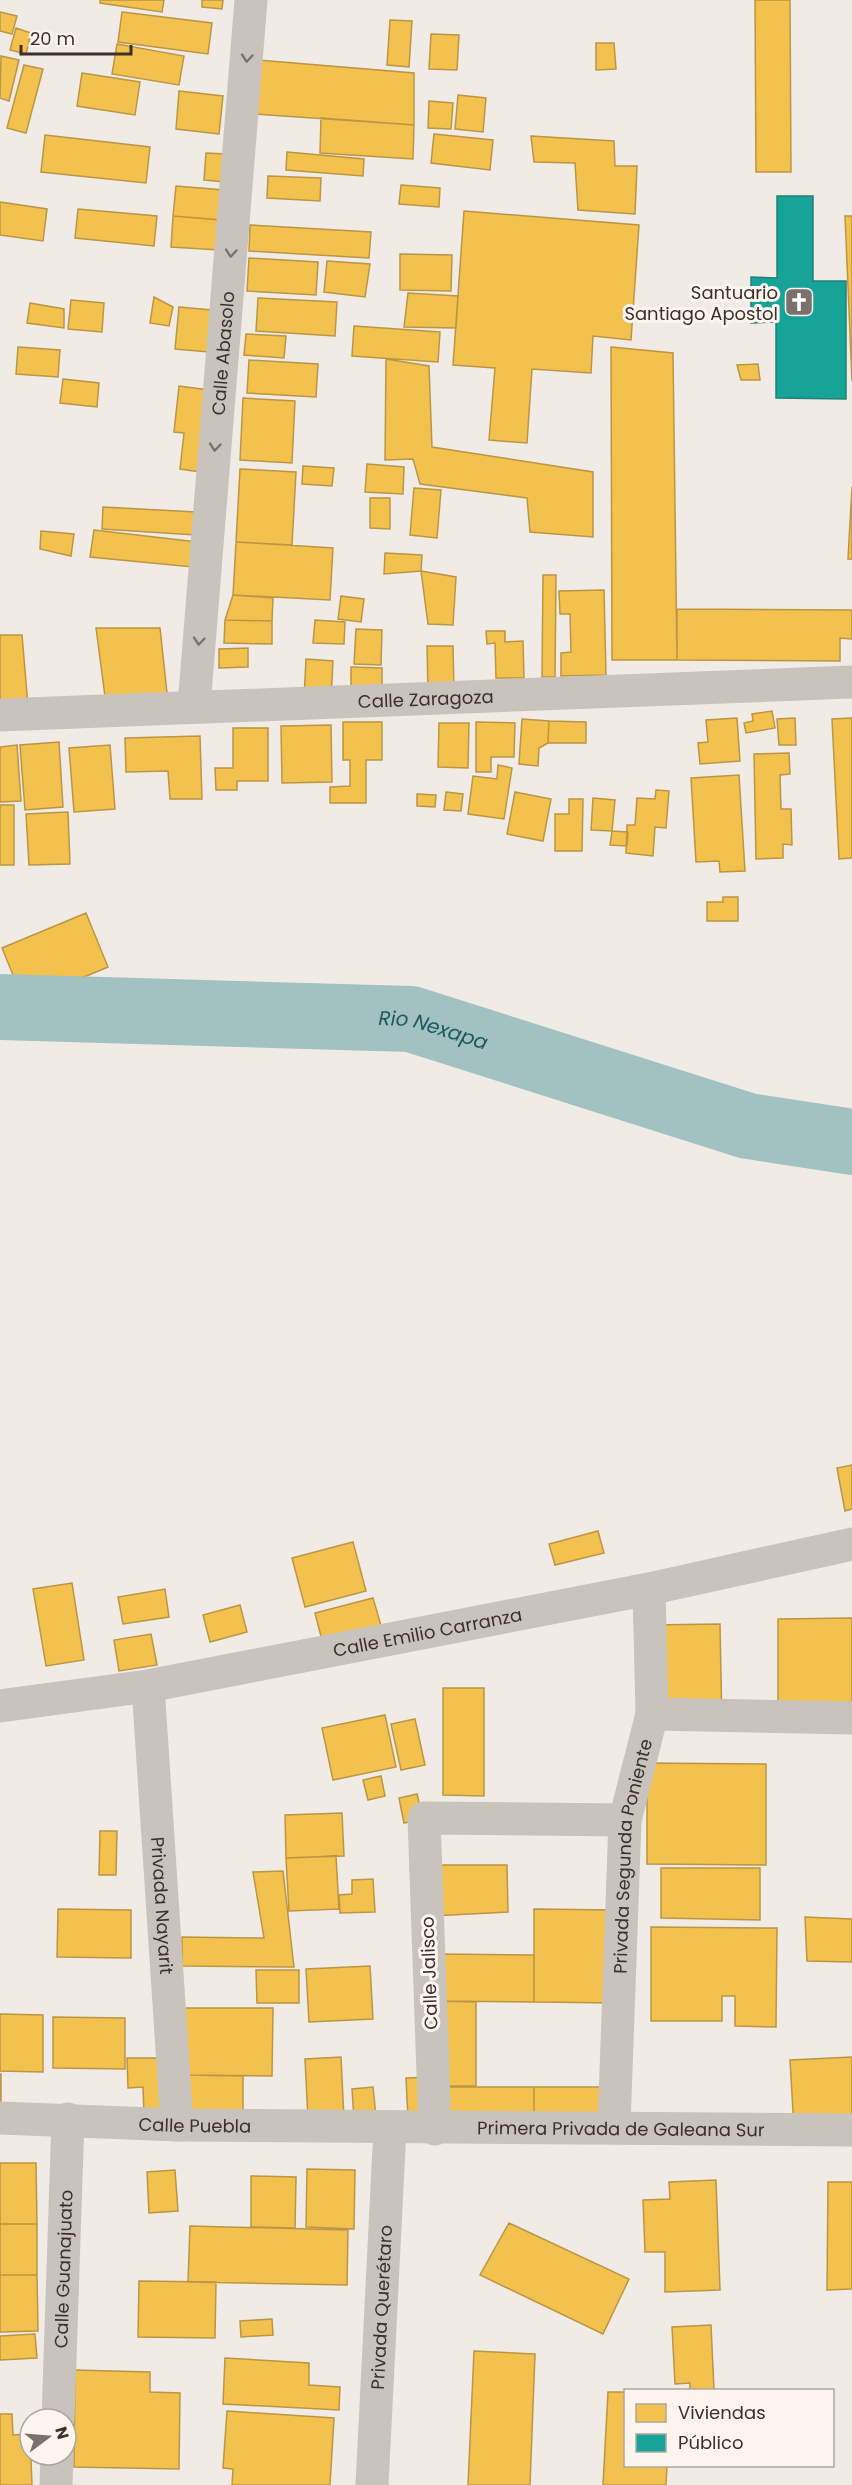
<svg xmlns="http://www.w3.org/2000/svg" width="852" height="2485" font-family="Poppins,sans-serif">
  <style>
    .homes { fill: #f2c14e; stroke: #bb9644; stroke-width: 1.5 }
    .public { fill: #17a398; stroke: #228077; stroke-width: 1.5 }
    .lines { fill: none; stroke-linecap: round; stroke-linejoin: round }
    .river { stroke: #a1c2c1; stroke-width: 66 }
    .minor { stroke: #c9c3be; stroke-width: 33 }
    .oneway { stroke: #7b726d }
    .labels { text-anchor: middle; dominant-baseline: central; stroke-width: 6; stroke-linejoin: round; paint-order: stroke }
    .poi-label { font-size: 18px; fill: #3b302b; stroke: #fbf5ee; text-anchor: end }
    .street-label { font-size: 18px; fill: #3b302b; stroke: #fbf5ee }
    .water-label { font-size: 20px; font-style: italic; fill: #1f5a5e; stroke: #fbf5ee }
  </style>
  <rect width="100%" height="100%" fill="#f0ebe5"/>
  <path class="homes" d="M100,0H164L162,12L100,3Z
    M202,0H223L222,9L202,7Z
    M755,0H790L791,172H756Z
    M0,12L17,16L12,34L0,31Z
    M122,12L212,23L208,54L118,42Z
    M390,20L412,21L409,67L387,65Z
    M16,28L31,33L26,54L10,50Z
    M431,34L459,35L457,70L429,69Z
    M596,43H614L616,69L596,70Z
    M117,44L184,56L179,85L112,74Z
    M1,56L19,60L9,101L0,98Z
    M258,60L414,73V125L254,114Z
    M24,65L43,69L26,133L7,128Z
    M82,73L140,82L135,115L77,106Z
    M179,91L223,96L219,134L176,129Z
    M458,95L486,98L483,132L455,129Z
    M429,101L453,103L451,129L428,128Z
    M321,118L414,125L413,159L320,153Z
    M434,134L493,140L490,170L431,163Z
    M45,135L150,147L146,183L41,172Z
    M531,136L614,141L615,166H637L635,214L578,210L575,163L534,162Z
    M287,152L364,159L363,176L286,170Z
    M206,153L227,154L225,182L204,180Z
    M268,176L321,178L320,201L267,198Z
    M401,185L440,188L439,207L399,204Z
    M176,186L224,190L221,220L173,216Z
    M0,202L47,209L43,241L0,235Z
    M78,209L157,216L154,246L75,238Z
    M464,211L639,225L631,340L593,336L591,373L532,369L527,443L489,440L495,368L453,365Z
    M173,216L221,220L219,250L171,247Z
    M845,216H852V381Z
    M250,225L371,232L369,258L249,251Z
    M400,254L452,255L451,291L400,290Z
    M249,258L318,262L316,295L247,291Z
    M327,261L370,264L365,297L324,292Z
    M408,293L458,296L456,328L404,327Z
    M154,297L173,307L169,326L150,323Z
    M258,298L337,302L335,336L256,331Z
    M71,300L104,303L102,332L68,329Z
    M30,303L64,309V328L27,323Z
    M179,307L212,310L209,352L175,349Z
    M354,326L440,332L438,362L352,356Z
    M246,334L286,336L284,358L244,355Z
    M18,347L60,350L58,377L16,374Z
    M611,347L673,353L677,660H612Z
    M386,359L429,366L432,447L593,472V537L530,532L527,498L420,484L413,459L385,460Z
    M249,360L318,364L316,397L247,393Z
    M758,364L760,380H741L737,365Z
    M63,379L99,383L97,407L60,403Z
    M179,386L209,390L200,472L180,469L184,433L174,432Z
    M243,398L295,401L292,463L240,460Z
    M367,464L404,467L403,494L365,492Z
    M303,466L334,468L332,486L302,484Z
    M240,469L296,472L292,545L236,542Z
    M852,487V559H848Z
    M414,488L441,490L437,538L410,535Z
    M370,498H390V529L370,528Z
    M103,507L196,512L195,535L102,529Z
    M94,530L197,542L193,567L90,557Z
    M41,531L74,534L71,556L40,549Z
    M236,542L333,548L330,600L233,595Z
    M385,553L422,555L421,571L384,574Z
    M421,571L456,577L453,625L428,624Z
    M543,575H556L555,677H542Z
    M604,590L606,675L561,676V653L571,652L570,614H560L559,591Z
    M233,595L273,598L272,621L225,620Z
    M341,596L364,599L361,622L338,619Z
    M677,609L852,610V639L840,638V661L677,660Z
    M225,620L272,621V644L224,643Z
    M315,620L345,622L344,644L313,643Z
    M96,628H160L168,702L106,704Z
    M356,629L382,630L381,665L354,664Z
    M486,631H505V642L523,641L524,678H496L495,643L487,644Z
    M0,635H22L28,706L0,707Z
    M427,646H453L454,691L428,692Z
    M248,648V667L219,668V649Z
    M306,659L333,661L331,699L304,698Z
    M351,667L382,668V697H351Z
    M772,711L775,728L746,733L744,723L753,721L752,714Z
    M737,718L740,761L700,764L698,743L708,742L706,720Z
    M795,718L796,745H779L777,719Z
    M852,718V858L839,859L832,719Z
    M522,719L549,721L548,743L539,748L538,766L519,764Z
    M549,721L586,722V743H548Z
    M343,722H382V760H366V803H330V787L350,786V760H343Z
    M476,722L515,723L514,757H491V772H476Z
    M439,723H469L468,768L438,767Z
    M331,725L332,782L282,783L281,726Z
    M233,728H268V781H237V790H216L215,768H233Z
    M200,736L202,799H170L168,771L126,772L125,738Z
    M59,742L63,807L25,810L20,745Z
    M17,745L21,801L0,802V747Z
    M110,745L115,809L74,812L69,748Z
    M789,753L790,774L780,775L781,809H791L792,845L783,844V858L756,859L754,754Z
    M498,765L512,768L504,819L468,814L473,776L497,779Z
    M739,775L745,871L720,872L719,861L696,862L691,778Z
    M656,790L669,791L666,828L655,827L653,856L626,853L627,825H635L637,798L655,799Z
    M446,792L463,794L461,811L444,810Z
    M515,792L551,799L543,841L507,834Z
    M417,794L436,795L435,807L417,806Z
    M593,798L615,800L612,831L591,830Z
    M569,799H583L582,851H555V814H569Z
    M0,805H14V865H0Z
    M68,812L70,864L29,865L26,814Z
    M612,831L628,832L627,846L610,845Z
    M723,897H738V921H707V902H723Z
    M86,913L108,967L24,1002L2,948Z
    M852,1465V1509L845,1511L837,1468Z
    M598,1531L604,1553L555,1565L549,1544Z
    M353,1542L366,1591L305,1607L292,1558Z
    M72,1583L84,1660L46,1666L33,1589Z
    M165,1589L169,1617L123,1624L118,1597Z
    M373,1598L382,1629L323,1644L315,1613Z
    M240,1605L247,1632L210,1642L203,1615Z
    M852,1618V1726H778V1619Z
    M720,1624L722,1728H651L650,1625Z
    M151,1634L157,1665L119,1671L114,1640Z
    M443,1688H484V1796L443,1795Z
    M385,1715L396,1767L333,1780L322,1728Z
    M415,1719L425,1765L401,1770L391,1724Z
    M647,1763L766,1764V1865L647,1864Z
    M381,1776L385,1796L368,1800L363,1780Z
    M417,1794L423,1819L404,1823L399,1798Z
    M342,1813L344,1856L286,1858L285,1815Z
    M100,1831H117L116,1875H99Z
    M336,1856L339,1909L289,1911L286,1858Z
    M429,1865H507L508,1912L432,1916Z
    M661,1868H760V1920L661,1918Z
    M283,1871L294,1967L182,1966V1937L264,1938L253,1872Z
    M373,1879L375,1912L340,1913L339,1895L352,1894V1880Z
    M58,1909L131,1910V1958L57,1957Z
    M534,1909L616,1910L615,2003L534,2002Z
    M805,1917L852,1919V1962L807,1961Z
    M651,1927L777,1928L776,2027L735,2026V1996H722V2021H651Z
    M437,1954L534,1955V2002L437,2001Z
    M370,1966L373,2019L309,2022L306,1969Z
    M256,1970H299V2003H257Z
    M437,2001L476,2002V2086H436Z
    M183,2008H273L272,2076L183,2075Z
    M0,2014L43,2015V2072L0,2071Z
    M53,2017L125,2018V2069L53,2068Z
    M341,2057L344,2119L308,2120L305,2059Z
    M852,2057V2126L794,2129L790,2060Z
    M127,2058H173L174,2114H144L143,2087L128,2088Z
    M0,2074H1V2109H0Z
    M183,2075L243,2076V2119L184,2121Z
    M431,2077L434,2117L408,2118L406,2078Z
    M373,2087L376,2117L354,2119L352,2089Z
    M445,2087H534V2124L446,2123Z
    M534,2087H612L608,2122L534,2124Z
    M0,2163H36L37,2224H0Z
    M307,2169L355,2170L354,2229L306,2227Z
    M175,2170L178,2211L149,2213L147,2172Z
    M251,2176L296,2177L295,2228L251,2227Z
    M716,2180L720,2290L665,2292V2252H645L643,2200L670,2199L669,2182Z
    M828,2182H852V2289L827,2290Z
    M509,2223L629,2279L603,2334L480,2275Z
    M0,2224H37V2275H0Z
    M190,2226L348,2230L347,2285L188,2282Z
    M0,2275H37L38,2331L0,2332Z
    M139,2281L216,2282L215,2338L138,2337Z
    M272,2319L273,2335L241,2337L240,2321Z
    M711,2325L714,2390H690V2383L675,2384L672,2327Z
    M35,2334L37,2358L0,2360V2336Z
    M474,2351L535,2354L530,2485H468Z
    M225,2358L309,2363V2385L340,2387L339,2410L223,2404Z
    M75,2370L150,2372V2392L180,2393L179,2469L74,2467Z
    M608,2392H626V2466H667L666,2485H603Z
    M227,2411L334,2418L330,2485H232L233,2469L223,2468Z
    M0,2414H12L13,2435L30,2434L32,2485H0Z"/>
  <path class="public" d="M777,196H813V281H846V399L776,398V322L751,323V277L777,278Z"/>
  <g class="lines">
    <path class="river" id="s1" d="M0,1007L411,1019L748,1126L852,1142"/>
    <g class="minor">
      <path id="s2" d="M194,706L251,0"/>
      <path id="s3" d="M0,715L852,682"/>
      <path id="s4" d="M148,1686L177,2125"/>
      <path id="s5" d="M0,1706L148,1686L649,1589L852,1544"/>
      <path d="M652,1714L852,1718"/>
      <path id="s6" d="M0,2118L177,2125L852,2130"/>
      <path id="s7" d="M614,2127L625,1820L652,1714L649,1589"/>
      <path d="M435,2129L424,1818L625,1820"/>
      <path id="s8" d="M58,2419L68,2119"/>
      <path d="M56,2485L57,2455"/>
      <path id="s9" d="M372,2485L390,2128"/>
    </g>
  </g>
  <defs><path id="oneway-chevron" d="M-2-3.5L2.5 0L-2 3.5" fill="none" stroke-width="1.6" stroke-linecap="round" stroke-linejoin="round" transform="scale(1.5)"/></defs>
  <g class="oneway">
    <use href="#oneway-chevron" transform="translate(247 58) rotate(95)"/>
    <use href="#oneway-chevron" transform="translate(231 253) rotate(95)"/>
    <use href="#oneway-chevron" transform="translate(215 447) rotate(95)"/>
    <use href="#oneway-chevron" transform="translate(199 641) rotate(95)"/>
  </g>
  <defs>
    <g id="church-square" transform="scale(1.5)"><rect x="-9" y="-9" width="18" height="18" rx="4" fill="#7a716c" stroke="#fbf5ee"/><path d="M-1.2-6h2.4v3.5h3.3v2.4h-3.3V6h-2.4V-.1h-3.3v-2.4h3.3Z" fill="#fff"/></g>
  </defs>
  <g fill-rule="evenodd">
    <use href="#church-square" x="799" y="302"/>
  </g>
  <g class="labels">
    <g class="poi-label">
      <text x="778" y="292">Santuario<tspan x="778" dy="21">Santiago Apostol</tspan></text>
    </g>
    <g class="street-label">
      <text stroke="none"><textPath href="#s2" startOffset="354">Calle Abasolo</textPath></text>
      <text stroke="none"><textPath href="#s3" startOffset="426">Calle Zaragoza</textPath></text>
      <text stroke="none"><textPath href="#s5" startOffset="434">Calle Emilio Carranza</textPath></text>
      <text stroke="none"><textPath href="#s7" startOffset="272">Privada Segunda Poniente</textPath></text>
      <text stroke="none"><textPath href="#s4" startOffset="220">Privada Nayarit</textPath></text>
      <text transform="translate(429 1973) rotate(-92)">Calle Jalisco</text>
      <text stroke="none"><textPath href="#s6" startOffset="195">Calle Puebla</textPath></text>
      <text stroke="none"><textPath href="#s6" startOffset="621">Primera Privada de Galeana Sur</textPath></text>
      <text stroke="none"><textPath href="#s8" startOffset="150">Calle Guanajuato</textPath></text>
      <text stroke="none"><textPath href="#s9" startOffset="178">Privada Querétaro</textPath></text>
    </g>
    <g class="water-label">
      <text stroke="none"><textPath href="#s1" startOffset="435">Rio Nexapa</textPath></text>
    </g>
  </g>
  <rect x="624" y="2389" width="210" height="78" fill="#fbf5ee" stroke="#aea6a0" stroke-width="1.5"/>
  <rect x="636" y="2404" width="30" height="18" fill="#f2c14e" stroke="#aea6a0" stroke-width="1.5"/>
  <text x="678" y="2419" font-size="18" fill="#3b302b">Viviendas</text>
  <rect x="636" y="2434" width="30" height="18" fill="#17a398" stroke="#aea6a0" stroke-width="1.5"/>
  <text x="678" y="2449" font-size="18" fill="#3b302b">Público</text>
  <g transform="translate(48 2437) rotate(74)"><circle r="28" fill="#fbf5ee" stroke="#aea6a0" stroke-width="1.5"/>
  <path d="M0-4.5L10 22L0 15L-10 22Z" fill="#7a716c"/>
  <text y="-9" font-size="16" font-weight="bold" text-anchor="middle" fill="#3b302b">N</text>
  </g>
  <path d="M21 45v9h110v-9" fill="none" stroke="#3b302b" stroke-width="3"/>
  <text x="30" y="45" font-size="18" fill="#3b302b" stroke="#fbf5ee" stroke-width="4.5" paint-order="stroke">20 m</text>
</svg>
